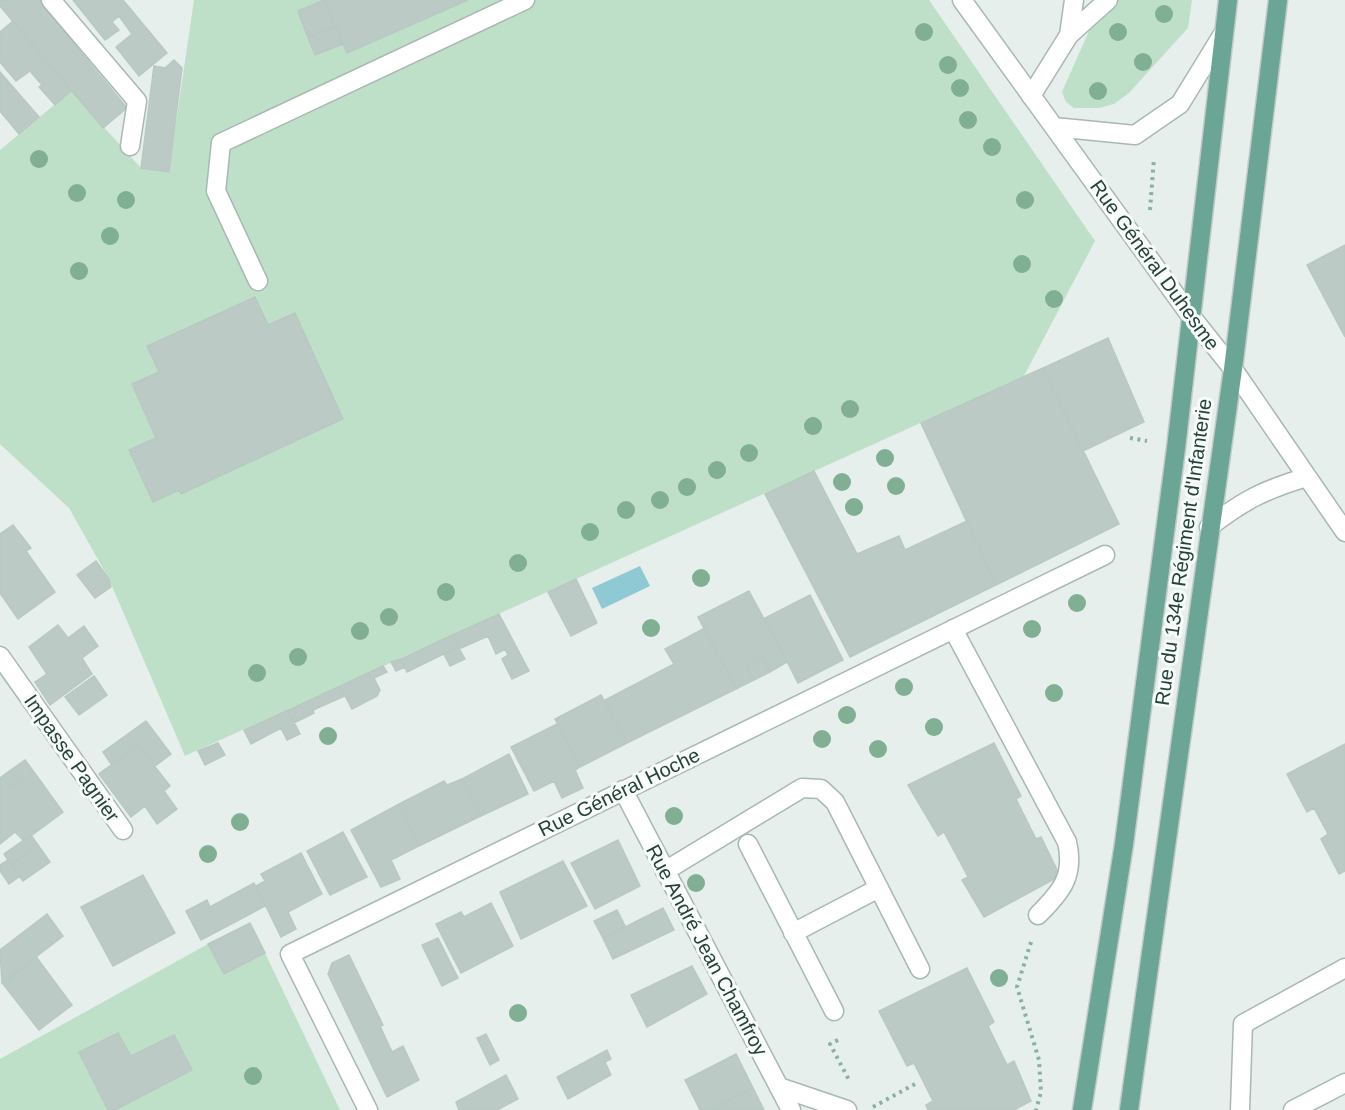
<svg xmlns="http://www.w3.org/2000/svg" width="1345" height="1110" font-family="Arial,sans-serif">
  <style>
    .green { fill: #bfe0c8 }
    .water { fill: #8ec9d4 }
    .building { fill: #bbcac4; stroke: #b8c9c2; stroke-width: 1.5 }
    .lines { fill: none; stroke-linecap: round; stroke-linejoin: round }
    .lane-casing { stroke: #a8b8b2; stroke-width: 21 }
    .street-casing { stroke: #a8b8b2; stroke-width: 21 }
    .primary-casing { stroke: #c2cac8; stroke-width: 21 }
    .path { stroke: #86b3a5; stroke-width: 4; stroke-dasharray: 3 4.5; stroke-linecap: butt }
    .lane { stroke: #fff; stroke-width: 18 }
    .street { stroke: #fff; stroke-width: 18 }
    .primary { stroke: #6aa596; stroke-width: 18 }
    .tree { fill: #80af93 }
    .labels { text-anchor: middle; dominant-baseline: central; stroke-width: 6; stroke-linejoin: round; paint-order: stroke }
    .street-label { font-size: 20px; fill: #24423a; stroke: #f7fbf9 }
  </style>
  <rect width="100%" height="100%" fill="#e6efeb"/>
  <path class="green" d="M194,0H929L1095,241L1024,376L185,756L109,579L69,508L0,444V150L71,91L141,168L169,171Z
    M1116,0H1192L1188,28L1129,93L1114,104L1099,108H1074L1066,102L1062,92L1089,31Z
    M208,944L224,974L265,953L340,1110H0V1059Z"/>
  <path class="water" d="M640,566L650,586L602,609L592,588Z"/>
  <path class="building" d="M0,0H48L64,19L58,25L127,108L103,128L0,6Z
    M73,0H123L167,53L139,76L116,47L132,34L119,16L112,22L119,30L105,40Z
    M324,0L336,26L308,38L298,11Z
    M324,0H468L347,53Z
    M13,21L71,91L55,105L39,87L42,85L30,71L16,81L0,62V32Z
    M336,26L343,44L315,55L308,38Z
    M174,60L182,68L169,172L141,168L154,66L165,68Z
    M0,72L39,117L19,134L0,111Z
    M1345,245V337L1307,265Z
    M255,297L268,325L295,313L343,419L181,494L179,490L153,502L129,450L156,438L132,384L159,372L147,346Z
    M1108,338L1144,422L1083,451L1043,368Z
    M1043,368L1119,524L996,585L921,423Z
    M814,471L857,554L899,536L905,550L967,521L996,585L850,657L765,494Z
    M13,525L31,548L26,551L55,592L18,619L0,593V534Z
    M96,561L109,579L111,587L95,598L77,575Z
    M576,579L597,623L571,636L548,592Z
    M749,591L787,662L770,672L762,656L747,664L754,680L736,689L698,617Z
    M810,595L843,660L798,683L765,618Z
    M499,614L529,671L512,679L502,659L508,655L505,649L496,654L488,636L459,649L452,635Z
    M58,625L68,638L84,626L98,646L82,658L92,674L50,705L35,682L47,674L29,647Z
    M705,628L736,689L627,743L605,700L674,664L665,649Z
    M452,635L458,647L407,672L401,659Z
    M458,647L465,659L450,666L444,654Z
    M762,656L770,672L754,680L747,664Z
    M401,659L405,667L396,671L391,662Z
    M383,666L387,672L374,678L380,690L377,696L352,709L340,686Z
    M94,676L107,695L79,715L65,697Z
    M340,686L345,696L313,710L314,713L294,723L288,710Z
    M601,695L627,743L580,767L555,719Z
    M288,710L300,734L287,740L281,728L251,744L244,730Z
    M146,721L171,754L155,766L138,745L111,764L103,752Z
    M557,724L580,767L575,770L583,788L562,798L554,781L534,791L511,747Z
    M218,743L225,755L205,765L198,751Z
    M994,743L1021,796L1016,799L1036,839L1041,837L1060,876L984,917L962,880L968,877L944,832L938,836L908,785Z
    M1345,744V871L1339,874L1321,839L1328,834L1314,808L1307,812L1287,774Z
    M138,745L170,786L164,791L177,809L157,824L145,806L131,817L99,774Z
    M509,754L528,794L481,816L462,779Z
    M25,760L34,772L13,787L4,775Z
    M34,772L63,812L24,841L15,832L0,844V778L4,775L13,787Z
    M462,779L481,816L419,846L399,804L444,781L447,785Z
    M399,804L419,846L391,860L400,879L381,887L351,830Z
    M343,832L367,877L330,895L307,851Z
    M31,835L38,845L11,865L4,854Z
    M618,840L640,886L595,909L571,863Z
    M38,845L50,862L23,881L11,865Z
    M301,853L322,894L288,912L296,929L281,937L256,886L265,881L261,874Z
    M8,860L20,876L9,884L0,871V865Z
    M563,861L587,906L521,939L500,892Z
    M143,875L175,933L113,966L81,907Z
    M254,883L265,906L201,940L186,911L207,900L210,907Z
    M491,903L513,946L461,973L436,924L461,912L464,917Z
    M663,908L674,930L613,959L603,938Z
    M617,910L625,926L603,938L594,921Z
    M47,914L63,936L2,983L0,950Z
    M250,923L265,953L224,974L208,944Z
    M438,938L458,978L442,986L422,945Z
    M349,955L383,1025L380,1026L392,1052L403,1046L419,1080L387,1097L328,974L332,963Z
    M37,958L72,1005L39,1030L3,984Z
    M692,966L707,994L647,1027L631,995Z
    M967,968L994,1022L988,1026L1007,1065L1014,1061L1031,1101L1014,1110H928L926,1105L933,1101L914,1063L907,1066L879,1011Z
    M118,1033L131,1056L174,1035L192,1070L115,1110H108L79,1052Z
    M486,1034L499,1060L490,1065L477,1038Z
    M607,1050L611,1059L605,1062L611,1075L568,1099L557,1077Z
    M736,1054L753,1088L710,1110H700L685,1080Z
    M506,1075L518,1099L497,1110H459L456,1102Z
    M753,1088L764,1110H710Z"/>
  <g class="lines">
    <g class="lane-casing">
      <path id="lane" d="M51,0L137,101L130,146
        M1069,35L1074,0
        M1031,96L1069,35L1108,0
        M258,281L216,191L221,143L525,0
        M953,629L1067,842C1075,876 1061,892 1038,915
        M748,844L834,1011
        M665,871L802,788L821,789L835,802L920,969
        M793,933L879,888
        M779,1087L847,1110
        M1240,1110L1243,1024L1345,968
        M1293,1110L1345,1083"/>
    </g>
    <g class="street-casing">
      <path id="street" d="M962,0L1190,315L1233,369L1345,532
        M1054,127L1135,135L1180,104L1223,34
        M1209,527C1244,500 1264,490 1307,477
        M0,656L123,830
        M623,790L791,1110
        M368,1110L290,954L1105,555"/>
    </g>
    <g class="primary-casing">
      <path id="primary" d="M1082,1110L1124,844L1176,448L1228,0
        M1129,1110L1233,369L1278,0"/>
    </g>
    <path class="path" d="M1150,210L1154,158
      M1130,438L1147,441
      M1031,942L1017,987L1039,1060L1041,1092L1036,1110
      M838,1040L830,1044L849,1080
      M873,1107L915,1084"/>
    <use href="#lane" class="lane"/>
    <use href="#street" class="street"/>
    <use href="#primary" class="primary"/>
  </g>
  <g class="tree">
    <circle cx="1164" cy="14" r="9"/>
    <circle cx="924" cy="32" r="9"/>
    <circle cx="1118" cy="32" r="9"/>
    <circle cx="1143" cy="62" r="9"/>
    <circle cx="948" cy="65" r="9"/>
    <circle cx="960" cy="88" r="9"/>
    <circle cx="1098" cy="91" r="9"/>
    <circle cx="968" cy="120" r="9"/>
    <circle cx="992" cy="147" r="9"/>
    <circle cx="39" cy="159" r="9"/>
    <circle cx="77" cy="193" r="9"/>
    <circle cx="126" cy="200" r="9"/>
    <circle cx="1025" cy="200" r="9"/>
    <circle cx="110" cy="236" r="9"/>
    <circle cx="1022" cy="264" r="9"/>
    <circle cx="79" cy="271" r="9"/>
    <circle cx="1054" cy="299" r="9"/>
    <circle cx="850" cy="409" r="9"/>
    <circle cx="813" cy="426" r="9"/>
    <circle cx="749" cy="453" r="9"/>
    <circle cx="885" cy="458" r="9"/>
    <circle cx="717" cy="470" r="9"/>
    <circle cx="842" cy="482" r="9"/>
    <circle cx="896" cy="486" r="9"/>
    <circle cx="687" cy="487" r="9"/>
    <circle cx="660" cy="500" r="9"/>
    <circle cx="854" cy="507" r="9"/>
    <circle cx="626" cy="510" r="9"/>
    <circle cx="590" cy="532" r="9"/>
    <circle cx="518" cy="563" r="9"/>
    <circle cx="701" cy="578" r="9"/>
    <circle cx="446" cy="592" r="9"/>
    <circle cx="1077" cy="603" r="9"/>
    <circle cx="389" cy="617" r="9"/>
    <circle cx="651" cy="628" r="9"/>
    <circle cx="1032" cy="629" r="9"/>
    <circle cx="360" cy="631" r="9"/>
    <circle cx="298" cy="657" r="9"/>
    <circle cx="257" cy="673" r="9"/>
    <circle cx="904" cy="687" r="9"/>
    <circle cx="1054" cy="693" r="9"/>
    <circle cx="847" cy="715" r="9"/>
    <circle cx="934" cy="727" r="9"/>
    <circle cx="328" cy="736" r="9"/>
    <circle cx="822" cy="739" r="9"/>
    <circle cx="878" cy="749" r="9"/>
    <circle cx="674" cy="816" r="9"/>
    <circle cx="240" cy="822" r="9"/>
    <circle cx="208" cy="854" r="9"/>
    <circle cx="696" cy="883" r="9"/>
    <circle cx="999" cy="978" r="9"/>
    <circle cx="518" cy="1013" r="9"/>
    <circle cx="253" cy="1076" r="9"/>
  </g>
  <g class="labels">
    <g class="street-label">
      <text transform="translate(1155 265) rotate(54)">Rue Général Duhesme</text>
      <text transform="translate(1183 552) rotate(-82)">Rue du 134e Régiment d'Infanterie</text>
      <text transform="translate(72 758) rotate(55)">Impasse Pagnier</text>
      <text transform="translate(619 792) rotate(-26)">Rue Général Hoche</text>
      <text transform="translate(707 950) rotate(62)">Rue André Jean Chamfroy</text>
    </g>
  </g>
</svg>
